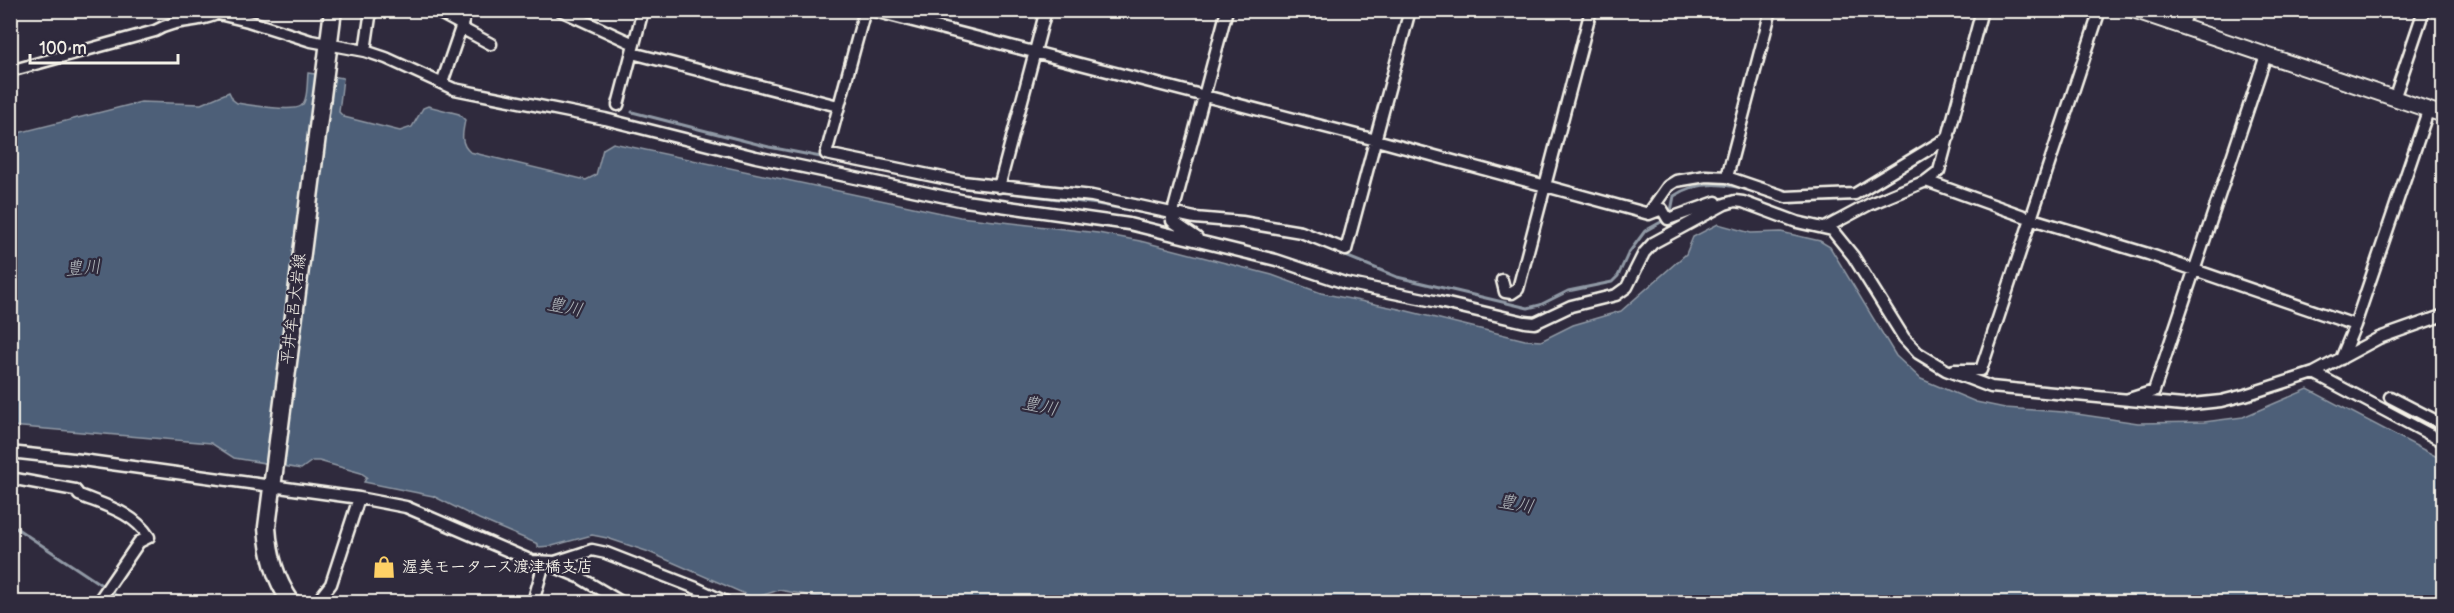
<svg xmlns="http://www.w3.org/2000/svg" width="2454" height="613" font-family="'Balsamiq Sans','Klee One',sans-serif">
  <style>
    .green { fill: #5b6e67; stroke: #a8b0a8; stroke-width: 1.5 }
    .water { fill: #4d5f78; stroke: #9099a5; stroke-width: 1.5 }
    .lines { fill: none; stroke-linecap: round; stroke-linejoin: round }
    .stream { stroke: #9099a5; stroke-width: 3 }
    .minor-casing { stroke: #f4f1e8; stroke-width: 15 }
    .tertiary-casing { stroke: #f4f1e8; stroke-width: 18 }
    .secondary-casing { stroke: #f4f1e8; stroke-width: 21 }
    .minor { stroke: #2f2a3d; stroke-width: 10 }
    .tertiary { stroke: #2f2a3d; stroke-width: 14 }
    .secondary { stroke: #2f2a3d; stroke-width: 16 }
    .labels { text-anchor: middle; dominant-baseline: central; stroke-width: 4.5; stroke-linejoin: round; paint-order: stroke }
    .street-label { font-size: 16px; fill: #f4f1e8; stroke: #2f2a3d }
    .poi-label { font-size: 16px; font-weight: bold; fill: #f4f1e8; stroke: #2f2a3d; text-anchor: start }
    .water-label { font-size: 18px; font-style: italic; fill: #b1b7bb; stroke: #2f2a3d }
  </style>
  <rect width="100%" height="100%" fill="#2f2a3d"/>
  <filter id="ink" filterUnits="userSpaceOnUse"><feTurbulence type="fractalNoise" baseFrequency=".0167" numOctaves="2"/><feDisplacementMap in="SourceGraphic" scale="12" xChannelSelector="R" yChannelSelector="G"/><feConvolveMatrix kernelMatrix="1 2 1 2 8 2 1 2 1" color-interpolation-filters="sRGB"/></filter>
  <g filter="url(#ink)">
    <path class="green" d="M780,596L815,602H816H757Z"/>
    <path class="water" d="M308,73L343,78L339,112L344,117L400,131L412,127L423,108L428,106L459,114L465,120C463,132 459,143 470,152L586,180L596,175L603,149L613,143L960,217L1098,233L1140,241L1272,275L1321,293L1399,309L1525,340L1541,341L1573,325L1621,311L1686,254L1693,237L1718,224L1751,233L1781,232L1820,241L1830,247L1896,356L1921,379L1976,402L2005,408L2063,412L2138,423L2204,422L2243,417L2308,389L2443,460V602H846L779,590L754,598L649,552L607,538L592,535L552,546L538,547V544L479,519L433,496L364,482L367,477L361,473L319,461H312L301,469L234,458L211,443L11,426L10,135L141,102L201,104L229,92L233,100L237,103C248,105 293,112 301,106C308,101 307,82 308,73Z"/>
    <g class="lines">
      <path class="stream" d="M632,112L769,147L826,158
        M1954,138L1988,10
        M988,190L1097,204L1154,215
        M1789,203L1856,200L1912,166
        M1668,213L1671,211L1674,196C1697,180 1727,183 1753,191
        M1290,235L1302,238L1397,277L1528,308L1540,305L1568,291L1612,282L1618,276L1628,254L1645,231L1661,222L1663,218
        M16,528L103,586
        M109,591L126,602"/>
      <g class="minor-casing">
        <path id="minor" d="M202,10L248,21L311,41L365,51L386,58L454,89L605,119L756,157L965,201L1129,224L1276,260L1345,283L1439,302L1525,322L1535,323L1571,306L1616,295L1627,287L1644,253L1653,243L1725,204L1735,201L1743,202L1797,222L1832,230L1853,256L1904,338L1918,353L1946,370L1991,387L2183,405L2221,401L2245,395L2314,373L2444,442
          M434,10L462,25
          M560,10L634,44
          M865,10L826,154L963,182L1092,196L1195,218L1242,222L1301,232L1346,250L1410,10
          M870,10L1376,140L1649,214L1662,209L1668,219L1716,202
          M2182,27L2188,10
          M461,28L491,44
          M365,51L371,10
          M632,53L838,106
          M10,71L155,31C175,19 194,23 214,15
          M442,83L467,10
          M2394,99L2424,10
          M618,105L643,10
          M1727,177L1771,10
          M1926,181L2032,219L2148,254L2355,325
          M999,187L1046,10
          M1649,213L1668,186L1676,181L1706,176L1727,177L1786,197L1855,194L1949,137
          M1825,228L1870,204L1926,181L1939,171L1982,10
          M1197,238L1172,221V216L1227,10
          M1502,280L1505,292L1512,293L1518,289L1591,10
          M2341,359L2355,325L2428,111
          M1954,370H1981L2100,10
          M2314,373L2379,338L2444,315
          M2390,397L2444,425
          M2129,399L2154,391L2266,55
          M10,452L82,460L359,498L406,507L532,561L555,562L592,550L606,553L696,588L726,602
          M10,478L75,490L79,495C106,506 133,512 149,537L139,542L98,602
          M317,602L331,584L359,498
          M533,602L543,567V562L579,577L621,602"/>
      </g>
      <g class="tertiary-casing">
        <path id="tertiary" d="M2133,10L2444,115"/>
      </g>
      <g class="secondary-casing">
        <path id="secondary" d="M291,602C275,579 269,555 267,527L333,10"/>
      </g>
      <use href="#minor" class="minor"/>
      <use href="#tertiary" class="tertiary"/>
      <use href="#secondary" class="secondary"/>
    </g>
  </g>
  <defs>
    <g id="shop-bare" transform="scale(1.8)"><path d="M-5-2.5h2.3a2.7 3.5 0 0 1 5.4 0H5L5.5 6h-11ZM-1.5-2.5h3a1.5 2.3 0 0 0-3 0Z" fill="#ffd166" stroke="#2f2a3d" stroke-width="2.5" paint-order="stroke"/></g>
  </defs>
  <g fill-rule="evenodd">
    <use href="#shop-bare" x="384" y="567"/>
  </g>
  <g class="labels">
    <g class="street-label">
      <text transform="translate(294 309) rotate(-83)">平井牟呂大岩線</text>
    </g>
    <g class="poi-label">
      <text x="402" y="567">渥美モータース渡津橋支店</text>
    </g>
    <g class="water-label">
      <text transform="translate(83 268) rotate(-4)">豊川</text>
      <text transform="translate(565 307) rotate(12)">豊川</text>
      <text transform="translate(1040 406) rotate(12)">豊川</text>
      <text transform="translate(1516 504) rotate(11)">豊川</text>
    </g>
  </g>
  <rect width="2454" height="613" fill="none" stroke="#2f2a3d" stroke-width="36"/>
  <rect x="18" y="18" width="2418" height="577" fill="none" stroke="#f4f1e8" stroke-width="2" filter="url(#ink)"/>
  <path d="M30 54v9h148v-9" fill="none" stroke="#f4f1e8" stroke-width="3"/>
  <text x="39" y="54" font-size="18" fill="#f4f1e8" stroke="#2f2a3d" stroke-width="4.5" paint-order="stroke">100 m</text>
</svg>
